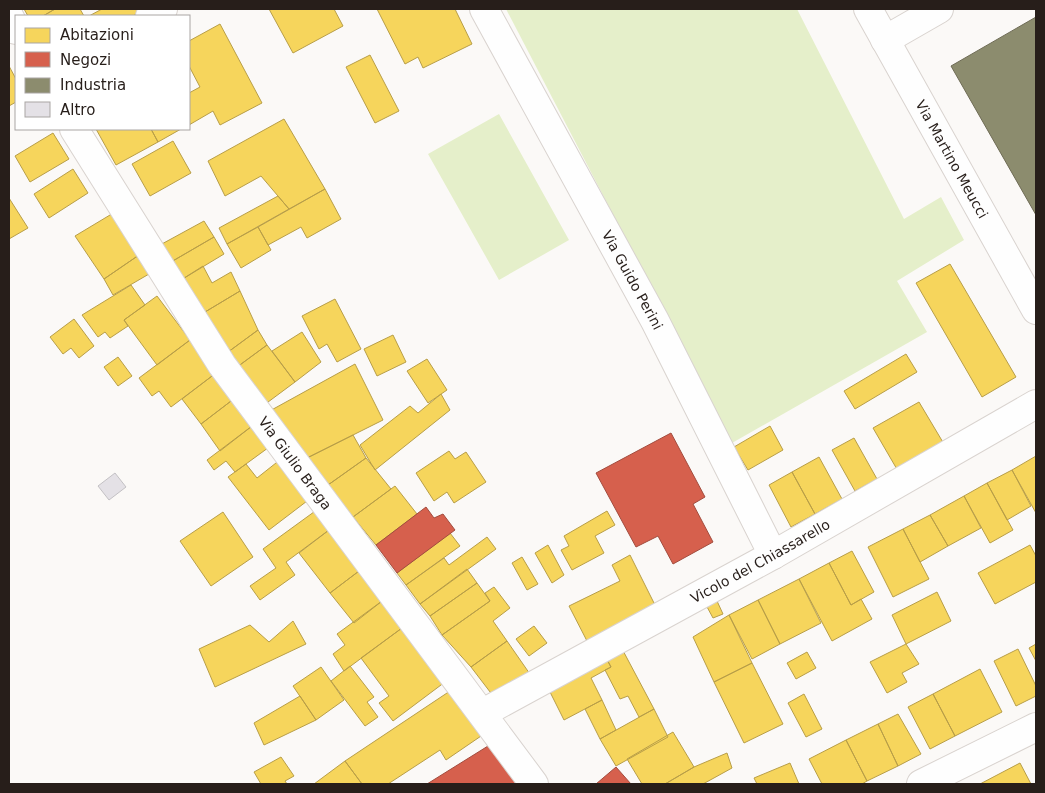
<svg xmlns="http://www.w3.org/2000/svg" width="1045" height="793" font-family="'DejaVu Sans',sans-serif">
  <style>
    .green { fill: #e5efca }
    .homes { fill: #f6d55c; stroke: #b89e48 }
    .shops { fill: #d6604d; stroke: #a24c3e }
    .industry { fill: #8c8c6e; stroke: #6e6b55 }
    .building { fill: #e4e1e6; stroke: #c3c1c4 }
    .lines { fill: none; stroke-linecap: round; stroke-linejoin: round }
    .minor-casing { stroke: #d9d3cf; stroke-width: 30 }
    .minor { stroke: #fefefe; stroke-width: 28 }
    .labels { text-anchor: middle; dominant-baseline: central; stroke-width: 5; stroke-linejoin: round; paint-order: stroke }
    .street-label { font-size: 14px; fill: #271e1a; stroke: #fff }
  </style>
  <rect width="100%" height="100%" fill="#fbf9f7"/>
  <path class="green" d="M506,9H797L904,219L941,197L964,240L897,281L927,332L732,443Z
    M499,114L569,240L499,280L428,154Z"/>
  <path class="homes" d="M24,9H55L43,16H28Z
    M55,9H80L84,16H43Z
    M102,9H146L133,16H89Z
    M269,9H334L343,26L293,53Z
    M377,9H455L472,44L423,68L418,57L405,64Z
    M220,24L262,103L220,125L213,111L189,125V93L200,87L189,66V41Z
    M370,55L399,111L375,123L346,67Z
    M9,66L16,79V102L9,106Z
    M284,119L325,189L289,209L261,176L225,196L208,161Z
    M96,129H151L158,142L116,165Z
    M151,129H181L158,142Z
    M53,133L69,159L30,182L15,156Z
    M173,141L191,173L150,196L132,164Z
    M73,169L88,193L49,218L34,194Z
    M325,189L341,219L307,238L301,227L268,245L258,227Z
    M278,196L289,209L227,244L219,228Z
    M9,198L28,228L9,239Z
    M115,212L139,255L104,279L75,236Z
    M204,221L214,237L171,262L160,245Z
    M258,227L271,250L241,268L227,244Z
    M214,237L224,254L181,280L171,262Z
    M139,255L149,274L113,295L104,279Z
    M950,264L1016,377L982,397L916,283Z
    M203,266L212,283L231,272L240,291L200,315L181,280Z
    M131,285L145,305L124,320L128,326L110,338L105,332L98,337L82,315Z
    M240,291L258,330L224,355L200,315Z
    M157,296L190,340L157,365L124,320Z
    M335,299L361,349L337,362L327,344L319,349L302,316Z
    M74,319L94,346L79,358L71,348L63,354L50,337Z
    M258,330L267,345L233,370L224,355Z
    M302,332L321,362L295,382L272,351Z
    M393,335L406,362L377,376L364,349Z
    M190,340L216,373L171,407L159,391L152,396L139,378Z
    M267,345L295,382L260,408L233,370Z
    M906,354L917,372L855,409L844,391Z
    M118,357L132,376L118,386L104,367Z
    M427,359L447,390L428,403L407,371Z
    M355,364L383,420L301,461L266,413Z
    M216,373L235,398L201,424L182,399Z
    M441,394L450,410L375,470L360,445L410,406L418,413Z
    M235,398L256,423L220,451L201,424Z
    M919,402L944,444L898,471L873,428Z
    M256,423L272,445L235,472L226,461L214,470L207,460Z
    M770,426L783,450L748,470L734,447Z
    M353,435L366,458L328,485L301,461Z
    M854,438L877,479L855,491L832,450Z
    M449,451L455,459L466,452L486,482L454,503L447,492L434,501L416,473Z
    M1036,456V513L1012,470Z
    M819,457L842,499L815,514L792,472Z
    M366,458L391,489L353,517L328,485Z
    M281,459L311,498L269,530L228,477L246,464L257,478Z
    M1012,470L1031,506L1007,520L987,483Z
    M792,472L815,514L791,527L769,485Z
    M987,483L1013,530L990,543L964,496Z
    M395,486L417,514L376,545L353,517Z
    M964,496L981,528L948,546L930,515Z
    M318,509L333,527L286,562L295,575L260,600L250,586L276,568L263,549Z
    M607,511L615,525L595,536L604,553L572,570L561,550L569,546L564,536Z
    M223,512L253,557L211,586L180,541Z
    M930,515L948,546L920,562L903,529Z
    M333,527L363,568L330,593L299,553Z
    M903,529L929,579L893,597L868,547Z
    M450,533L460,546L406,585L397,573Z
    M487,537L496,549L420,604L406,585L444,558L449,565Z
    M548,545L564,575L552,583L535,553Z
    M1030,545L1036,556V582L995,604L978,573Z
    M852,551L874,592L851,605L829,563Z
    M630,555L656,607L587,641L569,606L620,581L612,565Z
    M522,557L538,584L527,590L512,563Z
    M829,563L851,605L861,599L872,619L832,641L799,579Z
    M363,568L386,598L354,623L330,593Z
    M467,569L477,583L430,616L420,604Z
    M799,579L821,623L780,644L758,600Z
    M477,583L490,601L442,635L430,616Z
    M494,587L510,608L493,621L507,641L471,667L442,635L490,601L485,593Z
    M937,592L951,621L906,644L892,615Z
    M758,600L780,644L752,659L729,615Z
    M382,601L402,628L344,671L333,654L345,645L337,634Z
    M717,601L723,614L713,618L706,605Z
    M729,615L752,663L714,682L693,637Z
    M293,621L306,644L215,687L199,649L250,625L269,642Z
    M534,626L547,643L529,656L516,639Z
    M402,628L449,679L393,721L379,703L389,696L361,658Z
    M507,641L532,677L497,701L471,667Z
    M906,644L919,664L902,673L907,682L887,693L870,662Z
    M1036,644V661L1029,648Z
    M620,645L654,709L639,717L628,696L620,699L605,670L611,667L604,654Z
    M1018,649L1036,686V696L1016,706L994,661Z
    M807,652L816,668L796,679L787,663Z
    M604,654L611,667L591,678L602,700L564,720L546,684Z
    M752,663L783,724L744,743L714,682Z
    M350,666L374,697L367,702L378,717L365,726L331,681Z
    M321,667L344,700L316,720L293,686Z
    M980,669L1002,712L955,736L933,694Z
    M453,689L484,734L446,760L440,750L388,784H362L345,761Z
    M804,694L822,729L806,737L788,703Z
    M933,694L955,736L930,749L908,707Z
    M300,696L316,720L264,745L254,723Z
    M602,700L616,730L600,739L585,709Z
    M654,709L668,737L616,766L600,739Z
    M898,714L921,754L898,766L878,724Z
    M878,724L898,766L867,781L846,740Z
    M673,732L694,767L665,784H642L627,759Z
    M846,740L867,781L862,784H822L809,759Z
    M727,753L732,768L703,784H665L694,767Z
    M281,757L294,776L285,781L287,784H261L254,772Z
    M345,761L362,784H314Z
    M790,763L799,784H757L754,778Z
    M1020,763L1031,784H980Z"/>
  <path class="shops" d="M671,433L705,497L693,504L713,542L673,564L658,536L636,547L596,473Z
    M426,507L434,518L443,514L455,530L397,573L376,545Z
    M488,746L518,784H427Z
    M616,767L631,784H596Z"/>
  <path class="industry" d="M1036,17V215L951,66Z"/>
  <path class="building" d="M115,473L126,487L109,500L98,486Z"/>
  <g class="lines">
    <g class="minor-casing">
      <g id="minor">
        <path id="s1" d="M484,9L655,321L773,555"/>
        <path id="s2" d="M868,9L1036,310"/>
        <path d="M9,16L16,30"/>
        <path d="M150,16L163,9"/>
        <path d="M885,40L939,9"/>
        <path id="s3" d="M74,129L222,365L534,784"/>
        <path id="s4" d="M483,713L773,555L1036,404"/>
        <path d="M921,784L1036,727"/>
      </g>
    </g>
    <use href="#minor" class="minor"/>
  </g>
  <g class="labels">
    <g class="street-label">
      <text stroke="none"><textPath href="#s2" startOffset="172">Via Martino Meucci</textPath></text>
      <text stroke="none"><textPath href="#s1" startOffset="309">Via Guido Perini</textPath></text>
      <text stroke="none"><textPath href="#s3" startOffset="401">Via Giulio Braga</textPath></text>
      <text stroke="none"><textPath href="#s4" startOffset="316">Vicolo del Chiassarello</textPath></text>
    </g>
  </g>
  <rect width="1045" height="793" fill="none" stroke="#271e1a" stroke-width="20"/>
  <rect x="15" y="15" width="175" height="115" fill="#ffffff" stroke="#a9a5a3"/>
  <rect x="25" y="28" width="25" height="15" fill="#f6d55c" stroke="#a9a5a3"/>
  <text x="60" y="40" font-size="15" fill="#271e1a">Abitazioni</text>
  <rect x="25" y="52" width="25" height="15" fill="#d6604d" stroke="#a9a5a3"/>
  <text x="60" y="65" font-size="15" fill="#271e1a">Negozi</text>
  <rect x="25" y="78" width="25" height="15" fill="#8c8c6e" stroke="#a9a5a3"/>
  <text x="60" y="90" font-size="15" fill="#271e1a">Industria</text>
  <rect x="25" y="102" width="25" height="15" fill="#e4e1e6" stroke="#a9a5a3"/>
  <text x="60" y="115" font-size="15" fill="#271e1a">Altro</text>
</svg>
